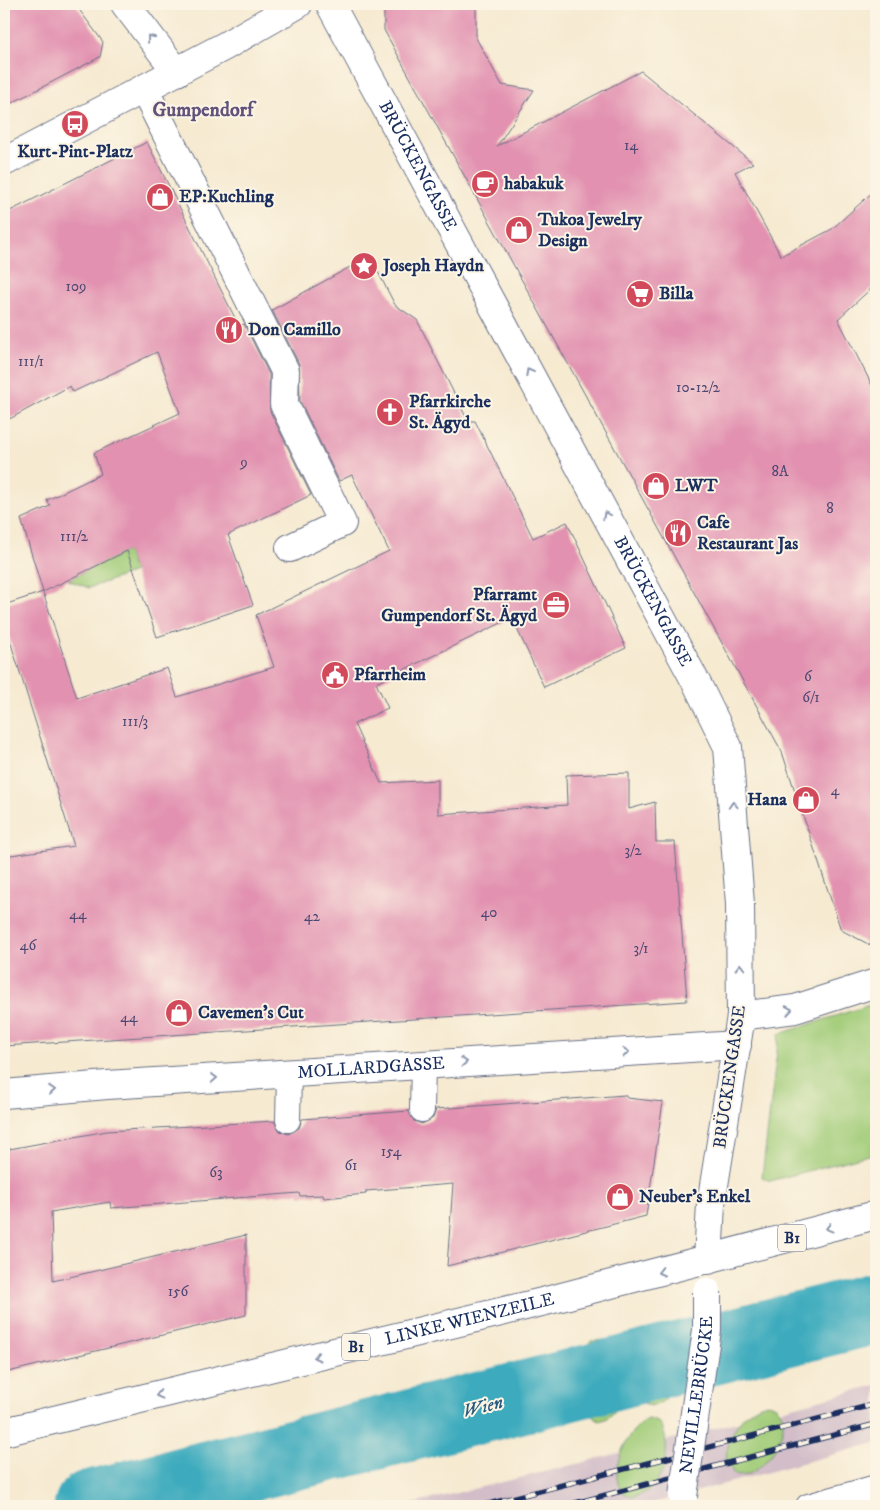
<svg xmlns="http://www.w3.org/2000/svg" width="880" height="1510" font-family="'IM FELL DW Pica',serif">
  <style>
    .industrial { fill: #d2bdc8 }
    .green { fill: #a1cc78; stroke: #5e7e6b }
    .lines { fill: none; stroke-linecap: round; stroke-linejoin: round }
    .river { stroke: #3eabbd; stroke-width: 72 }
    .building { fill: #e292b0 }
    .service-casing { stroke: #687086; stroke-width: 26 }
    .pedestrian-casing { stroke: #687086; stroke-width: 30 }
    .minor-casing { stroke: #687086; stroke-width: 30 }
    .tertiary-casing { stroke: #687086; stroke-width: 30 }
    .primary-casing { stroke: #687086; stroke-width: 30 }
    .service { stroke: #fff; stroke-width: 24 }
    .pedestrian { stroke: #fff; stroke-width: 28 }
    .minor { stroke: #fff; stroke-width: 28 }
    .tertiary { stroke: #fff; stroke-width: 28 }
    .primary { stroke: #fff; stroke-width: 28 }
    .rail-casing { stroke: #1b2f5e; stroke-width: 5.5 }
    .rail { stroke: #fcf5e5; stroke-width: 4; stroke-dasharray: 11; stroke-linecap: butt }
    .pedestrian-bridge-casing { stroke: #687086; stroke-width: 30; stroke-linecap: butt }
    .pedestrian-bridge { stroke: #fff; stroke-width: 28 }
    .oneway { stroke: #8d97ae }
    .labels { text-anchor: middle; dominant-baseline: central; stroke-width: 4; stroke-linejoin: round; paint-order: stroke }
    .number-label { font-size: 15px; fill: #4d4872 }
    .shield { fill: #fcf5e5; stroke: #5e6a86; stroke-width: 1 }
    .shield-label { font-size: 16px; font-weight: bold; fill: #1b2f5e }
    .poi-label { font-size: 18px; font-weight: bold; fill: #1b2f5e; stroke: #fcf5e5; text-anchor: start }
    .street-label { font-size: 18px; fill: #1b2f5e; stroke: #fcf5e5 }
    .water-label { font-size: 19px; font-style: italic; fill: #275a7f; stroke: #fcf5e5 }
    .quarter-label { font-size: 20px; font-weight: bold; fill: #61527b; stroke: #fcf5e5 }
  </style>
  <rect width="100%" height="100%" fill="#fcf5e5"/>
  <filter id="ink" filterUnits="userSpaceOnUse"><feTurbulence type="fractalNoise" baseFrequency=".02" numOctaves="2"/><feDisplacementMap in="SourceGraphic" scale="10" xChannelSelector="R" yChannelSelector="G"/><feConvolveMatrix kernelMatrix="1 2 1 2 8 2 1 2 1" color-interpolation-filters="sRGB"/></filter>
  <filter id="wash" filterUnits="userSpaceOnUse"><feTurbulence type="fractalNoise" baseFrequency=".0096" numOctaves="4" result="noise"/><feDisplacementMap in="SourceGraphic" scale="20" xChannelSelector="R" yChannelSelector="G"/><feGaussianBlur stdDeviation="1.12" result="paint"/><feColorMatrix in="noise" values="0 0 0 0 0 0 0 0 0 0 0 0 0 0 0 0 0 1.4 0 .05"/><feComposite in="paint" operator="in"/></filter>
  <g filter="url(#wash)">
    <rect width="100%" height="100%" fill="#f6ead1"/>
    <path class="industrial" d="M876,1385V1443L642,1506H403L581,1463Z"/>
    <path class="green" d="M127,551L134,572L89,588L68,580Z
      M876,1003V1153L770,1181L762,1177L779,1034Z
      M665,1328C716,1338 659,1435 639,1397C629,1377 641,1333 665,1328Z
      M604,1340C627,1356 632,1413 600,1421C571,1409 568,1360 591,1341Z
      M768,1403C806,1411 764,1484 735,1475L726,1462C726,1437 742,1408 768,1403Z
      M649,1419L660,1423C674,1447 665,1493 632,1497C600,1488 625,1427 649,1419Z"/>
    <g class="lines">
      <path class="river" d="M90,1506L876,1308"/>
    </g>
    <g id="blocks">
      <path class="building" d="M4,4H75L103,42L100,57L4,107Z
        M384,4H476V38L502,85L534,90L497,146L641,71L753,163L735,172L781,256L832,229L876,189V284L838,319L876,393V948L841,930L782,752L384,30Z
        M147,142L239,326L244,324L269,374L270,411L311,495L228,535L253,605L157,637L127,551L43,592L21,519L50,506L47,500L101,474L94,453L180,413L157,352L73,392L70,386L4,422V214Z
        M373,262L395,305L417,320L468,421H475L533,538L567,522L626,648L544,687L512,618L376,683L388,708L354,724L381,783L438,780V814L567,805L566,775L629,773V809L655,802L656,842H675L687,1001L4,1046V856L74,846L4,621V605L43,592L77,698L167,668L177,697L274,667L256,615L389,551L352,475L339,481L300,401L299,364L272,310L350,267L356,270Z
        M625,1095L627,1098L663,1102L646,1216L447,1266L453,1184L366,1191V1194L324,1198L323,1195L300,1196L299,1193L111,1208L110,1202L51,1212L53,1281L246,1235V1315L4,1373V1150L107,1131L274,1121L280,1131L288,1134L299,1128L302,1119L409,1111L414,1121L422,1124L433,1118L436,1109Z"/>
    </g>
  </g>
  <g filter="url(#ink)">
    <use href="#blocks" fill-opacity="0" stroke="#687086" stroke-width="1"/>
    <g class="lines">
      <g class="service-casing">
        <path id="service" d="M422,1110L423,1065
          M288,1120L289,1073
          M808,1506L876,1487"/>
      </g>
      <g class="pedestrian-casing">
        <path id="pedestrian" d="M144,89L285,371L284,404L342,523L290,548"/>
      </g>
      <g class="minor-casing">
        <g id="minor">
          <path d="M125,4L177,72"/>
          <path id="s1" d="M330,4L697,684L728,747L740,904L741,1016L711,1204L708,1260"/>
          <path d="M741,1016L795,1009L876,983"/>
          <path id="s2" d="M4,1094L107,1085L737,1045"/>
        </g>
      </g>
      <g class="tertiary-casing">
        <path id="tertiary" d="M4,162L225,46L298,4"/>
      </g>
      <g class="primary-casing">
        <g id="primary">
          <path id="s3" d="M4,1432L546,1301L876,1215"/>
        </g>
      </g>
      <use href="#service" class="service"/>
      <use href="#pedestrian" class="pedestrian"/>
      <use href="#minor" class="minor"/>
      <use href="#tertiary" class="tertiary"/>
      <use href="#primary" class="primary"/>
      <g class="rail-casing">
        <path id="rail" d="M481,1506L876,1404
          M564,1506L876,1424"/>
      </g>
      <use href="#rail" class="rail"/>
      <g class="pedestrian-bridge-casing">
        <g id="pedestrian-bridge">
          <path id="s4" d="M683,1496L707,1330V1292"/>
        </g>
      </g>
      <use href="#pedestrian-bridge" class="pedestrian-bridge"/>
    </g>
    <defs><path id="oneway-chevron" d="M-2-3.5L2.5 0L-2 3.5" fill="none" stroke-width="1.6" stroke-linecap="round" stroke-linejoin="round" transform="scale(1.25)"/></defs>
    <g class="oneway">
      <use href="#oneway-chevron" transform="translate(150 38) rotate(-128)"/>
      <use href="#oneway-chevron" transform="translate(529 372) rotate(-118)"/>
      <use href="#oneway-chevron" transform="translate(606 515) rotate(-118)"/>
      <use href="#oneway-chevron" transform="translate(733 805) rotate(-94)"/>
      <use href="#oneway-chevron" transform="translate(740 967) rotate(-91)"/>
      <use href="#oneway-chevron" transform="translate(789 1010) rotate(-10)"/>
      <use href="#oneway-chevron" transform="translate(626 1052) rotate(-4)"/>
      <use href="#oneway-chevron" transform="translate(464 1062) rotate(-4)"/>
      <use href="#oneway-chevron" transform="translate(214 1078) rotate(-4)"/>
      <use href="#oneway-chevron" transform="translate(52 1090) rotate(-5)"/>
      <use href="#oneway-chevron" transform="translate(829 1228) rotate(165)"/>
      <use href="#oneway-chevron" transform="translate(661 1272) rotate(166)"/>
      <use href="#oneway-chevron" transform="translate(317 1357) rotate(166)"/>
      <use href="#oneway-chevron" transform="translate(159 1395) rotate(166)"/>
    </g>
  </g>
  <defs>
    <g id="bus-disc" transform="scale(1.4375)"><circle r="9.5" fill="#d1495b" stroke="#fcf5e5"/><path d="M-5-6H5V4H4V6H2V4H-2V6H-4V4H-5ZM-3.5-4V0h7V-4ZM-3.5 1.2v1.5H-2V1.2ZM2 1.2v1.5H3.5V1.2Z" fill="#fff"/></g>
    <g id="cafe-disc" transform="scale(1.4375)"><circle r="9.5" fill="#d1495b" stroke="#fcf5e5"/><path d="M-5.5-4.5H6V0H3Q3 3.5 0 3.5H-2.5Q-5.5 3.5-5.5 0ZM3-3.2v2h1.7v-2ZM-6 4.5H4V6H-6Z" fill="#fff"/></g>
    <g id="shop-disc" transform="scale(1.4375)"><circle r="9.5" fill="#d1495b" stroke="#fcf5e5"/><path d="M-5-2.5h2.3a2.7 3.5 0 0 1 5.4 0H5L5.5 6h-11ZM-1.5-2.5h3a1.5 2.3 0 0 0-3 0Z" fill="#fff"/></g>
    <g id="sight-disc" transform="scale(1.4375)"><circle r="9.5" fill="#d1495b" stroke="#fcf5e5"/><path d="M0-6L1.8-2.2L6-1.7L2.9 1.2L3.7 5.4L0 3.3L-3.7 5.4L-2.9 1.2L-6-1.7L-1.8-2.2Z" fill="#fff"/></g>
    <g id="supermarket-disc" transform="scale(1.4375)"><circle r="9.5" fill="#d1495b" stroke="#fcf5e5"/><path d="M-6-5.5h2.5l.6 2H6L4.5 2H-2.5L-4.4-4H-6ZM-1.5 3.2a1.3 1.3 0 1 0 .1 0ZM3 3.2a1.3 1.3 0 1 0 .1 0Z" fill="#fff"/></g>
    <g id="restaurant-disc" transform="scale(1.4375)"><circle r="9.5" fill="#d1495b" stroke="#fcf5e5"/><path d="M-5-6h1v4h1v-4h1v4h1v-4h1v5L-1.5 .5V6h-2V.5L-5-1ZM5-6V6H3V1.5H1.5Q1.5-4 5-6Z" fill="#fff"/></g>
    <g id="church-disc" transform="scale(1.4375)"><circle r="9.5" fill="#d1495b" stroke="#fcf5e5"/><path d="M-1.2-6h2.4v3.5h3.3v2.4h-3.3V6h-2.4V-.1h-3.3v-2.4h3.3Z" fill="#fff"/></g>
    <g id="office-disc" transform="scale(1.4375)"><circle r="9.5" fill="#d1495b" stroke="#fcf5e5"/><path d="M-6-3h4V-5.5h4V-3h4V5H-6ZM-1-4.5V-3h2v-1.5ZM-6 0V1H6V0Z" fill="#fff"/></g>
    <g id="civic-disc" transform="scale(1.4375)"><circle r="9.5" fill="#d1495b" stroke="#fcf5e5"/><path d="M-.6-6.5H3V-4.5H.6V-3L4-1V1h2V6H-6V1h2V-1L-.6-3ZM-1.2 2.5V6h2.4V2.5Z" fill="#fff"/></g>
  </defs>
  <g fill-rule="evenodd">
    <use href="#bus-disc" x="75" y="124"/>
    <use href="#cafe-disc" x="485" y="184"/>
    <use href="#shop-disc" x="160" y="197"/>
    <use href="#shop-disc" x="519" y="230"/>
    <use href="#sight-disc" x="364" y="266"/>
    <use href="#supermarket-disc" x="640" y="294"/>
    <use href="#restaurant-disc" x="229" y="330"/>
    <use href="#church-disc" x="390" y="412"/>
    <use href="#shop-disc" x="656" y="486"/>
    <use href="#restaurant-disc" x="678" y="533"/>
    <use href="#office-disc" x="556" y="605"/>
    <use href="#civic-disc" x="335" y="675"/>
    <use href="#shop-disc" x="806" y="800"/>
    <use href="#shop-disc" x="179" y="1013"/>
    <use href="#shop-disc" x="620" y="1197"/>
  </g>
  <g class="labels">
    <g class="number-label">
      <text x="631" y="145">14</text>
      <text x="76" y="286">109</text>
      <text x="31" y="361">111/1</text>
      <text x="698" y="387">10-12/2</text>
      <text x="244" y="462">9</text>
      <text x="780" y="471">8A</text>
      <text x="830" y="508">8</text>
      <text x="74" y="536">111/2</text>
      <text x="808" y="676">6</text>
      <text x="811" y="697">6/1</text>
      <text x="135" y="721">111/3</text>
      <text x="835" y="790">4</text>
      <text x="633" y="850">3/2</text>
      <text x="489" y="912">40</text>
      <text x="78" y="914">44</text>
      <text x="312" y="916">42</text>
      <text x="28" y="945">46</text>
      <text x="641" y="948">3/1</text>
      <text x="129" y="1017">44</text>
      <text x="391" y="1151">154</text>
      <text x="351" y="1165">61</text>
      <text x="216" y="1172">63</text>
      <text x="178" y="1291">156</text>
    </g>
    <g class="shield">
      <rect x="778" y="1224.5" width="28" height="27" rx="4"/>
      <rect x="342" y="1333.5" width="28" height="27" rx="4"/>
    </g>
    <g class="shield-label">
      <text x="792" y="1238">B1</text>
      <text x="356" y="1347">B1</text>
    </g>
    <g class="poi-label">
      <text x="75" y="152" text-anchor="middle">Kurt-Pint-Platz</text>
      <text x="504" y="184">habakuk</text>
      <text x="179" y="197">EP:Kuchling</text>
      <text x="538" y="220">Tukoa Jewelry<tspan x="538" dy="21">Design</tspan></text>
      <text x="383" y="266">Joseph Haydn</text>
      <text x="659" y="294">Billa</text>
      <text x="248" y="330">Don Camillo</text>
      <text x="409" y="402">Pfarrkirche<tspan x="409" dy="21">St. Ägyd</tspan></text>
      <text x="675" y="486">LWT</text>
      <text x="697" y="523">Cafe<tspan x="697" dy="21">Restaurant Jas</tspan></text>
      <text x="537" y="595" text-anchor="end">Pfarramt<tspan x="537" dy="21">Gumpendorf St. Ägyd</tspan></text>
      <text x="354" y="675">Pfarrheim</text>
      <text x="787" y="800" text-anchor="end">Hana</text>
      <text x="198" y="1013">Cavemen's Cut</text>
      <text x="639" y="1197">Neuber's Enkel</text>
    </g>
    <g class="street-label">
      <text stroke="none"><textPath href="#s1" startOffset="184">BRÜCKENGASSE</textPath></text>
      <text stroke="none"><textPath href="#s1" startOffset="679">BRÜCKENGASSE</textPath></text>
      <text stroke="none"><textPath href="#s2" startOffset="368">MOLLARDGASSE</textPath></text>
      <text transform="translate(730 1077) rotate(-82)">BRÜCKENGASSE</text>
      <text stroke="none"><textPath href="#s3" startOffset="479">LINKE WIENZEILE</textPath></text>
      <text stroke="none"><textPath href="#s4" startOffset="102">NEVILLEBRÜCKE</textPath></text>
    </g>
    <g class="water-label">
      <text transform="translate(483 1407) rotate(-14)">Wien</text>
    </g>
    <g class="quarter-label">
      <text x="203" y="110">Gumpendorf</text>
    </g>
  </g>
  <rect width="880" height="1510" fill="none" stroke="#fcf5e5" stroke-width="20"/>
</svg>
